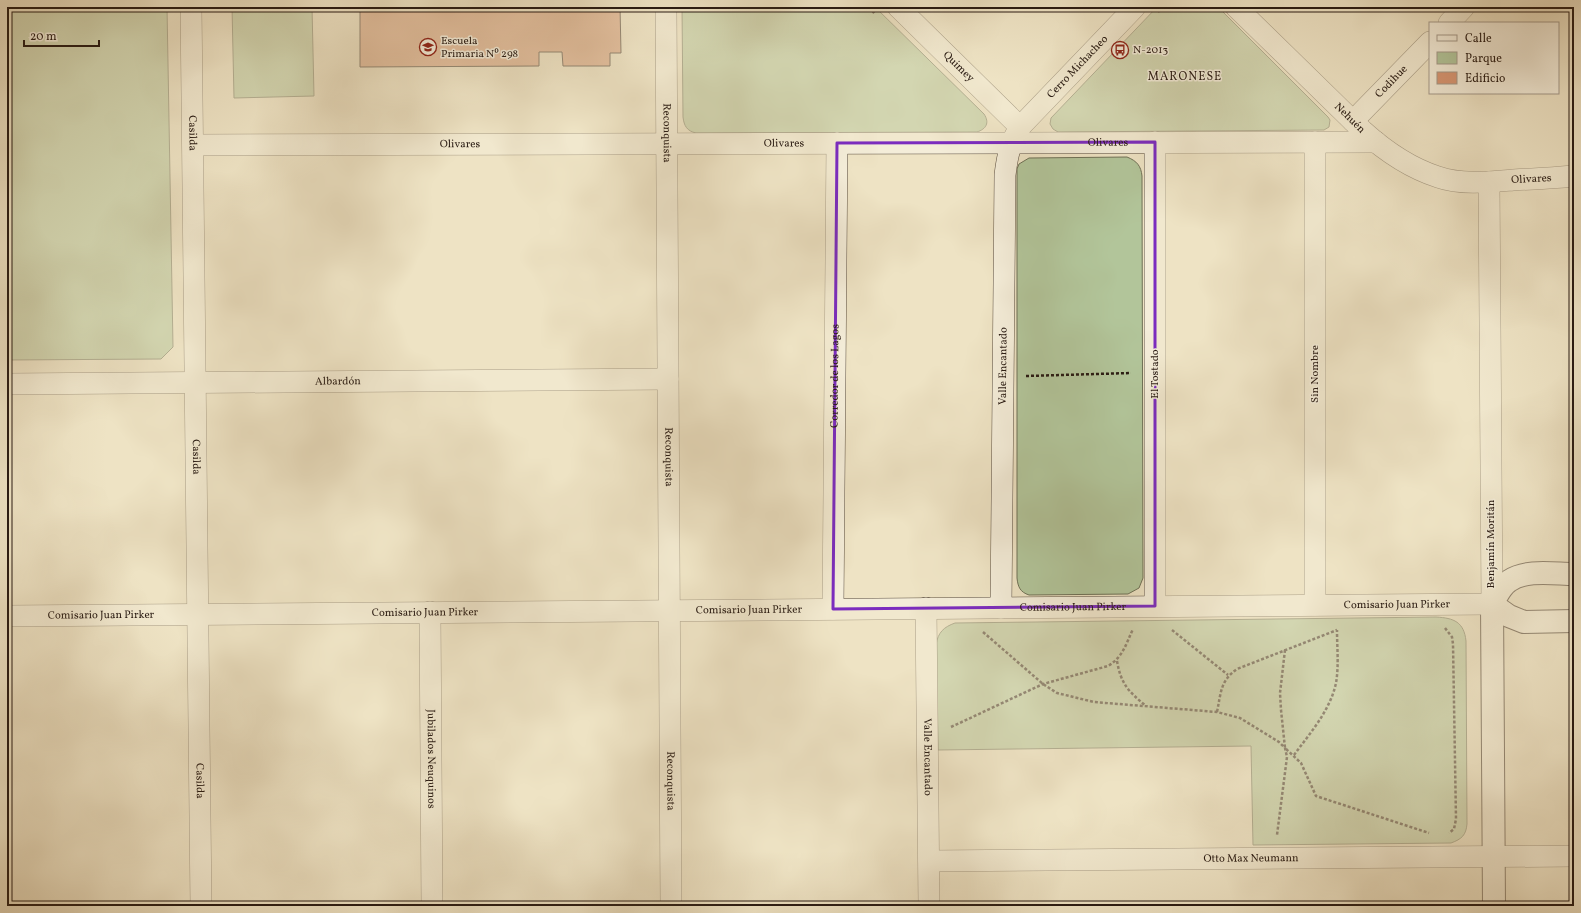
<svg xmlns="http://www.w3.org/2000/svg" width="1581" height="913" font-family="Vollkorn,serif">
  <style>
    .green { fill: #b2c59a; stroke: #6e7056 }
    .building { fill: #d89774; stroke: #291b13 }
    .lines { fill: none; stroke-linecap: round; stroke-linejoin: round }
    .street-casing { stroke: #5a4d3f; stroke-width: 22 }
    .secondary-casing { stroke: #291b13; stroke-width: 24 }
    .path { stroke: #291b13; stroke-width: 2.5; stroke-dasharray: 3 2; stroke-linecap: butt }
    .street { stroke: #f4edd9; stroke-width: 21 }
    .secondary { stroke: #f4edd9; stroke-width: 22 }
    .marked { fill: none; stroke: #7b2cbf; stroke-width: 3; stroke-linejoin: round }
    .labels { text-anchor: middle; dominant-baseline: central; stroke-width: 3; stroke-linejoin: round; paint-order: stroke }
    .poi-label { font-size: 11px; fill: #291b13; stroke: #f4edd9; text-anchor: start }
    .street-label { font-size: 11px; fill: #291b13; stroke: #f4edd9 }
    .neighbourhood-label { font-size: 12px; letter-spacing: 1px; fill: #291b13; stroke: #f4edd9 }
  </style>
  <rect width="100%" height="100%" fill="#eee3c4"/>
  <filter id="stains"><feTurbulence type="fractalNoise" baseFrequency=".005" numOctaves="4"/><feColorMatrix values="0 0 0 0 .2 0 0 0 0 .09 0 0 0 0 .02 0 0 0 .5 -.17"/></filter>
  <radialGradient id="worn" r=".72"><stop offset=".6" stop-color="#630" stop-opacity="0"/><stop offset="1" stop-color="#630" stop-opacity=".3"/></radialGradient>
  <path class="green" d="M7,7H167L173,347L161,359L7,360Z
    M232,7H312L314,96L234,98Z
    M682,7H875L984,114C990,123 986,129 977,132L696,133C687,131 684,126 683,117Z
    M1157,7H1218L1328,117L1330,120L1329,127L1324,130L1058,132L1053,129L1050,124L1051,118Z
    M1127,157C1137,161 1141,166 1142,176L1143,578L1139,588L1128,594L1029,595C1020,592 1018,587 1017,578V169L1019,164L1029,158Z
    M1436,617C1454,618 1464,622 1466,641L1467,824C1466,835 1462,839 1451,843L1253,845L1251,746L938,750L936,645C938,632 944,627 955,623Z"/>
  <path class="building" d="M360,7H620L621,53H610V66H563L562,52H539V66L360,67Z"/>
  <g class="lines">
    <g class="street-casing">
      <g id="street">
        <path id="s1" d="M191,7L201,906"/>
        <path id="s2" d="M666,7L671,906"/>
        <path id="s3" d="M898,7L1020,127"/>
        <path id="s4" d="M1236,7L1363,131C1384,150 1410,168 1438,177C1461,185 1489,182 1513,180C1534,179 1554,178 1574,176"/>
        <path d="M1449,23L1464,7"/>
        <path id="s5" d="M1353,121L1430,42"/>
        <path d="M1155,142V606"/>
        <path id="s6" d="M193,145L1376,142"/>
        <path id="s7" d="M7,384L668,379"/>
        <path d="M1315,605V142"/>
        <path id="s8" d="M926,608L929,906"/>
        <path id="s9" d="M1001,608L1005,175C1007,158 1010,142 1020,127L1135,7"/>
        <path id="s10" d="M833,609L837,143"/>
        <path id="s11" d="M430,612L432,906"/>
        <path id="s12" d="M7,616L1492,604L1489,182"/>
        <path id="s13" d="M929,861L1574,856"/>
      </g>
    </g>
    <g class="secondary-casing">
      <path id="secondary" d="M1492,604L1494,906
        M1492,604C1497,596 1501,586 1509,581C1526,569 1554,574 1574,574
        M1492,604L1509,616L1524,622L1574,621"/>
    </g>
    <path class="path" d="M869,7L875,14
      M1158,12L1162,7
      M1026,376L1131,373
      M1445,628L1452,637L1453,644L1456,819L1454,829L1449,833
      M1172,630L1228,675
      M983,632L1043,684L1057,693L1094,702L1217,712L1240,718L1279,742L1285,748L1287,757L1277,835
      M1285,650L1280,693L1281,710L1285,748L1301,763L1316,796L1429,833
      M1117,661C1121,684 1128,691 1146,706
      M1217,712C1221,693 1220,681 1237,669L1337,630
      M951,727L1043,684L1108,666C1123,657 1126,644 1133,629
      M1294,755C1310,733 1330,711 1336,683C1339,666 1337,647 1337,630"/>
    <use href="#street" class="street"/>
    <use href="#secondary" class="secondary"/>
  </g>
  <path d="M0 0H1581V913H0ZM1155,142V606L833,609L837,143Z" fill="#eee3c4" fill-opacity=".55" fill-rule="evenodd"/>
  <path class="marked" d="M1155,142V606L833,609L837,143Z"/>
  <defs>
    <g id="school-ring" transform="scale(0.9)"><circle r="9.5" fill="#f4edd9" stroke="#8f2418" stroke-width="1.5"/><path d="M0-5L7-2L0 1L-7-2ZM-4 1L0 2.5L4 1V4Q0 6-4 4Z" fill="#8f2418"/></g>
    <g id="bus-ring" transform="scale(0.9)"><circle r="9.5" fill="#f4edd9" stroke="#8f2418" stroke-width="1.5"/><path d="M-5-6H5V4H4V6H2V4H-2V6H-4V4H-5ZM-3.5-4V0h7V-4ZM-3.5 1.2v1.5H-2V1.2ZM2 1.2v1.5H3.5V1.2Z" fill="#8f2418"/></g>
  </defs>
  <g fill-rule="evenodd">
    <use href="#school-ring" x="428" y="47"/>
    <use href="#bus-ring" x="1120" y="50"/>
  </g>
  <g class="labels">
    <g class="poi-label">
      <text x="441" y="41">Escuela<tspan x="441" dy="13">Primaria Nº 298</tspan></text>
      <text x="1133" y="50">N-2013</text>
    </g>
    <g class="street-label">
      <text stroke="none"><textPath href="#s3" startOffset="85">Quimey</textPath></text>
      <text stroke="none"><textPath href="#s9" startOffset="567">Cerro Michacheo</textPath></text>
      <text stroke="none"><textPath href="#s5" startOffset="55">Codihue</textPath></text>
      <text stroke="none"><textPath href="#s4" startOffset="159">Nehuén</textPath></text>
      <text stroke="none"><textPath href="#s1" startOffset="126">Casilda</textPath></text>
      <text stroke="none"><textPath href="#s2" startOffset="126">Reconquista</textPath></text>
      <text stroke="none"><textPath href="#s6" startOffset="915">Olivares</textPath></text>
      <text stroke="none"><textPath href="#s6" startOffset="591">Olivares</textPath></text>
      <text stroke="none"><textPath href="#s6" startOffset="267">Olivares</textPath></text>
      <text stroke="none"><textPath href="#s4" startOffset="360">Olivares</textPath></text>
      <text stroke="none"><textPath href="#s9" startOffset="242">Valle Encantado</textPath></text>
      <text transform="translate(1155 374) rotate(-90)">El Tostado</text>
      <text transform="translate(1315 374) rotate(-90)">Sin Nombre</text>
      <text stroke="none"><textPath href="#s10" startOffset="233">Corredor de los Lagos</textPath></text>
      <text stroke="none"><textPath href="#s7" startOffset="331">Albardón</textPath></text>
      <text stroke="none"><textPath href="#s1" startOffset="450">Casilda</textPath></text>
      <text stroke="none"><textPath href="#s2" startOffset="450">Reconquista</textPath></text>
      <text transform="translate(1491 544) rotate(-90)">Benjamín Moritán</text>
      <text stroke="none"><textPath href="#s12" startOffset="1390">Comisario Juan Pirker</textPath></text>
      <text stroke="none"><textPath href="#s12" startOffset="1066">Comisario Juan Pirker</textPath></text>
      <text stroke="none"><textPath href="#s12" startOffset="742">Comisario Juan Pirker</textPath></text>
      <text stroke="none"><textPath href="#s12" startOffset="418">Comisario Juan Pirker</textPath></text>
      <text stroke="none"><textPath href="#s12" startOffset="94">Comisario Juan Pirker</textPath></text>
      <text stroke="none"><textPath href="#s8" startOffset="149">Valle Encantado</textPath></text>
      <text stroke="none"><textPath href="#s11" startOffset="147">Jubilados Neuquinos</textPath></text>
      <text stroke="none"><textPath href="#s1" startOffset="774">Casilda</textPath></text>
      <text stroke="none"><textPath href="#s2" startOffset="774">Reconquista</textPath></text>
      <text stroke="none"><textPath href="#s13" startOffset="322">Otto Max Neumann</textPath></text>
    </g>
    <g class="neighbourhood-label">
      <text x="1185" y="77">MARONESE</text>
    </g>
  </g>
  <rect width="1581" height="913" fill="none" stroke="#eee3c4" stroke-width="24"/>
  <rect x="8" y="8" width="1565" height="897" fill="none" stroke="#291b13" stroke-width="2"/>
  <rect x="12" y="12" width="1557" height="889" fill="none" stroke="#291b13"/>
  <rect x="1429" y="22" width="130" height="72" fill="#f4edd9" stroke="#a3998a"/>
  <rect x="1437" y="35" width="20" height="6" fill="#f4edd9" stroke="#a3998a"/>
  <text x="1465" y="42" font-size="12" fill="#291b13">Calle</text>
  <rect x="1437" y="52" width="20" height="12" fill="#b2c59a" stroke="#a3998a"/>
  <text x="1465" y="62" font-size="12" fill="#291b13">Parque</text>
  <rect x="1437" y="72" width="20" height="12" fill="#d89774" stroke="#a3998a"/>
  <text x="1465" y="82" font-size="12" fill="#291b13">Edificio</text>
  <path d="M24 40v6h75v-6" fill="none" stroke="#291b13" stroke-width="2"/>
  <text x="30" y="40" font-size="12" fill="#291b13" stroke="#f4edd9" stroke-width="3" paint-order="stroke">20 m</text>
  <rect width="100%" height="100%" filter="url(#stains)"/>
  <rect width="100%" height="100%" fill="url(#worn)"/>
</svg>
